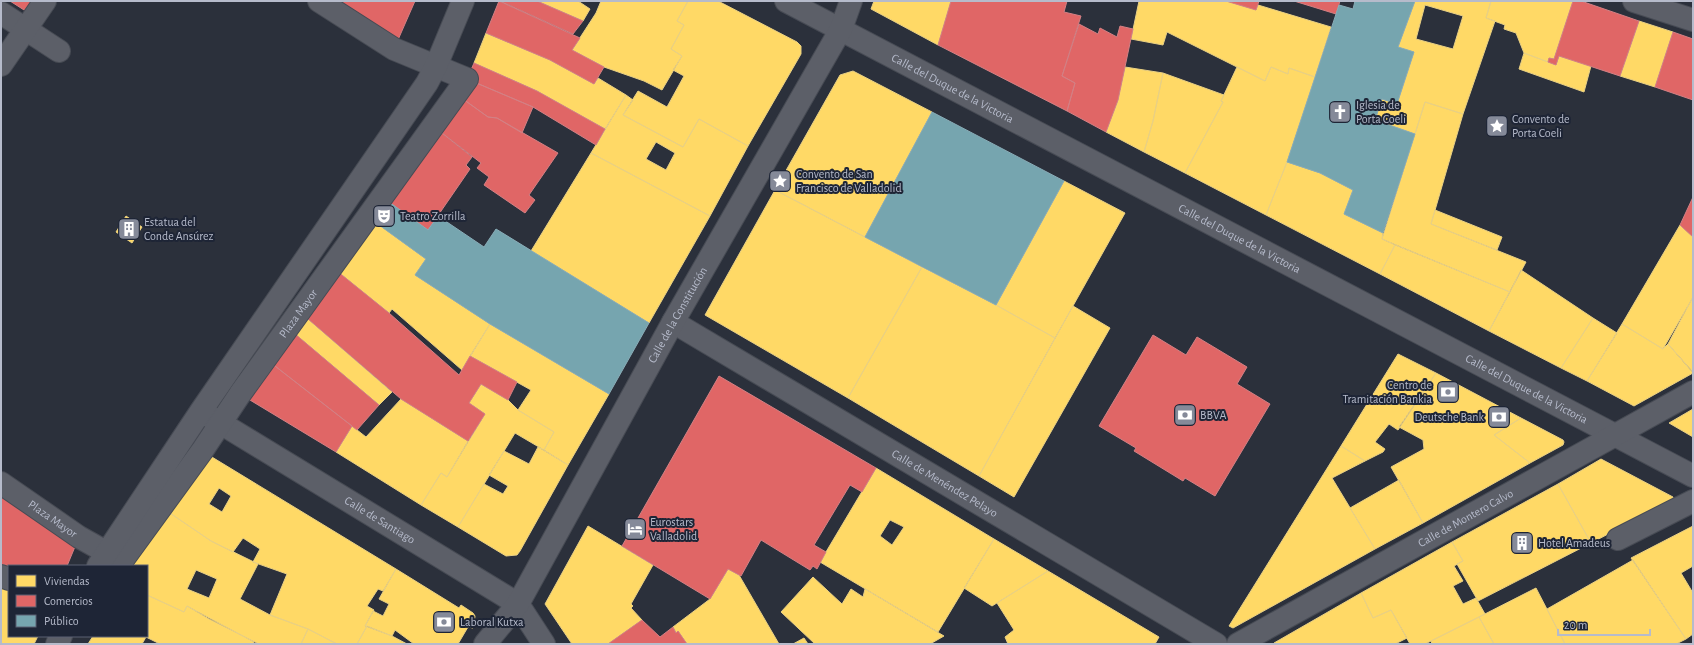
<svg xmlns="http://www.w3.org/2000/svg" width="1694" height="645" font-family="'Alegreya Sans',sans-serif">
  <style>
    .homes { fill: #ffd966; stroke: #e9d084; fill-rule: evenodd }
    .shops { fill: #e06666; stroke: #d38084 }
    .public { fill: #76a5af; stroke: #89acb7 }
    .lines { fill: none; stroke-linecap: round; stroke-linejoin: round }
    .street-casing { stroke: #474b54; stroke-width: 24 }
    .street { stroke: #5c5f68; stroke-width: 22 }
    .labels { text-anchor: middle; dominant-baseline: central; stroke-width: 4; stroke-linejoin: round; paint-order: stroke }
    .street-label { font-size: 12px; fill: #b6bbcb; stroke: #1e2536 }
    .poi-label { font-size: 12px; fill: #b6bbcb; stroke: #1e2536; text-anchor: start }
  </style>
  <rect width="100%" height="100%" fill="#2b303b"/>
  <path class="homes" d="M537,1H578L590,9L583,21Z
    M601,1H688L677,21L684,25L671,49L682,56L662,90L644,81L604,67L572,50L596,13Z
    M688,1H718L797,42L801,46V54L748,146L699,119L683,147L623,115L638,91L667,107L684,76L673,70L682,56L671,49L684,25L677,21Z
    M874,1H951L938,45L871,9Z
    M1139,1H1226L1256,10L1258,5L1331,27L1315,77L1289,68L1288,74L1271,67L1265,81L1167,32L1163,45L1131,39Z
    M1415,1H1491L1486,18L1495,21L1463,114L1425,102L1415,134L1375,120L1382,99L1397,104L1414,52L1398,47ZM1425,5L1463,16L1453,49L1416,39Z
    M1491,1H1573L1554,59L1549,58L1548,62L1524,53L1516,33L1504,29L1505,25L1486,18Z
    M1639,21L1673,32L1655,87L1620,76Z
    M486,33L550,60L594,84L598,78L626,95L605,129L537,91L474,63Z
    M1524,53L1556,65L1559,56L1591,66L1584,92L1519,69Z
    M1125,67L1163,73L1153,121L1144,152L1106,132L1118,100Z
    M1237,67L1265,81L1271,67L1288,74L1289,68L1315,77L1287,162L1266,215L1185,173L1223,102L1221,101Z
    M853,71L932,112L865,237L775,190L840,75Z
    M1163,73L1224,95L1221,101L1223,102L1185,173L1144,152L1153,121Z
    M626,95L633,100L623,115L683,147L699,119L748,146L710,216L591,153ZM656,142L675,153L666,170L646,159Z
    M1425,102L1463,114L1431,224L1526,262L1510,292L1382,239Z
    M591,153L710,216L649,323L531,251Z
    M1287,162L1320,173L1353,190L1344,214L1383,233L1382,239L1395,245L1380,274L1266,215Z
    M1064,181L1125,213L1055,338L996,305Z
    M775,190L922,267L848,398L705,315Z
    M1435,210L1502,237L1497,250L1431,224Z
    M126,216L142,227L132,243L116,232Z
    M368,217L426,259L415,275L490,324L462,370L392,309L389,313L332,267Z
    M1680,225L1693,237V297L1663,349L1622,324Z
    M1395,245L1510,292L1489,331L1380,274Z
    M922,267L996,305L1055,338L979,476L848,398Z
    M1521,270L1593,318L1561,368L1489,331Z
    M1693,297V372L1668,344Z
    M1073,306L1110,328L1014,497L979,476Z
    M300,312L392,392L379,405L288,328Z
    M1593,318L1617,333L1587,381L1561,368Z
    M490,324L609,394L568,465L544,450L554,432L518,410L531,390L470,356Z
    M1622,324L1663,349L1668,344L1693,373L1634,406L1587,381Z
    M1398,354L1436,373L1398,430L1389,424L1375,442L1385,449L1383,452L1365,461L1341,446Z
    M1436,373L1521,418L1494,435L1530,463L1423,523L1391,467L1424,449L1423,440L1399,427Z
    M481,384L508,400L518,410L554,432L544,450L515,433L458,527L421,505L441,473L447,477L485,414L469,403Z
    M401,399L468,441L447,477L441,473L421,505L336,452L352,426L366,437Z
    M1693,409V437L1669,423Z
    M1521,418L1563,440L1564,442L1563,445L1530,463L1494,435Z
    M1341,446L1365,461L1332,478L1375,549L1233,628L1229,626Z
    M538,447L568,465L520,551L517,555L506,556L458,527L484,484L503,494L508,486L489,475L504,451L529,464Z
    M202,451L396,569L383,591L378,589L367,606L374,610L365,626H367L357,644H337L308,629L270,615L287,574L253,562L260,549L243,538L233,552L211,541L161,507ZM219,488L231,496L222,512L209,504Z
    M1601,459L1673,497V500L1591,543L1558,484Z
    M876,468L994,539L938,632L820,562ZM890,520L904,527L892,545L880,536Z
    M1399,480L1423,523L1375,549L1350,508Z
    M1558,484L1591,543L1478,601L1457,564L1463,561L1452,542Z
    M161,507L211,541L258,564L240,599L270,615L308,629L301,644H259L209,619L187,606L184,612L147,595V566H118ZM196,570L217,579L209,598L187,589Z
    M588,526L653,565L631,604L633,606L631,608L642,620L608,644H572L545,604Z
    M1693,526V566L1681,573L1693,593V634L1686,639L1631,558Z
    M994,539L1048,571L992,606L964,588Z
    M1452,542L1463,561L1454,566L1463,581L1453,586L1463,604L1476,598L1485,614L1425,644H1410L1391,610L1373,618L1361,593Z
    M1633,560L1686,639L1676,644H1565L1547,609Z
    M396,569L459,608L461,605L473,613L475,616L474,626L473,628L468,627L458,644H414L395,630L392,636L365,626L373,611L383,616L389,604L379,599Z
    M728,569L739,575L779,644H687L678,631L676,633L673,627L710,599Z
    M1048,571L1080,590L1159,637L1155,644H1008L1005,637L1014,630L997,603Z
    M813,577L842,604L851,589L863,597L865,589L944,636L930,644H815L781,612Z
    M1,584L9,587V636H38L34,644H1Z
    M1536,588L1565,644H1494L1479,617Z
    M1361,593L1373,618L1391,610L1407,638L1395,644H1274V643Z
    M147,595L184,612L187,606L254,642L253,644H160L146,637L142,644H88L93,636H147Z
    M1479,617L1494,644H1432L1431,641Z
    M367,626L392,636L407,644H357Z
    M308,629L337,644H301Z
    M804,638L808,644H793Z"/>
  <path class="shops" d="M10,1H45L35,17Z
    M323,1H415L394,49Z
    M499,1L580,38L572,50L604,67L594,84L550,60L486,33Z
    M500,1H537L583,21L573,34Z
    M951,1H1067L1064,12L1081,16L1062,76L1075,83L1067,111L938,45Z
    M1226,1H1259L1256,10Z
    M1294,1H1340L1336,14Z
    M1573,1H1581L1639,21L1620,76L1559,56L1556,65L1548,62L1549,58L1554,59Z
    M1079,24L1098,34L1100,28L1117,37L1120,26L1133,29L1118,100L1106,132L1067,111L1075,83L1062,76Z
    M1673,32L1693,39V100L1655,87Z
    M474,63L537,91L605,129L596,145L533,107L467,79Z
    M467,79L533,107L522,133L497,118L488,117L456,94Z
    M456,94L488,117L497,118L558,153L529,195L535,200L525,213L484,185L489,177L477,168L481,163L433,126Z
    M433,126L472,157L466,165L470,169L428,230L382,197Z
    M1693,197V237L1680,225Z
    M332,267L389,313L459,375L470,356L517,382L508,400L481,384L469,403L485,414L468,441L401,399L300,312Z
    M288,328L379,405L357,430L266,359Z
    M1153,335L1186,355L1197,337L1247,367L1237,384L1270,404L1215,496L1185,478L1183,481L1134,451L1136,448L1099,426Z
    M266,359L352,426L336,452L240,394Z
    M719,376L876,468L862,492L850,485L814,545L826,552L817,569L813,566L810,570L761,540L741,576L728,569L710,599L622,546Z
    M1,483L79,537L67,566H9L1,564Z
    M642,620L660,637L673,627L676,633L678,631L687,644H608Z"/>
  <path class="public" d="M1355,1H1415L1398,47L1414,52L1397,104L1382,99L1375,120L1415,134L1383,233L1344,214L1353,190L1320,173L1287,162L1339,5L1353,9Z
    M932,112L1064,181L996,305L865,237Z
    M382,197L428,230L438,216L484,247L496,229L649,323L609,394L490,324L415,275L426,259L368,217Z"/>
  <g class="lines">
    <g class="street-casing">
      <g id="street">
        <path id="s1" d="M786,1L1693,476"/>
        <path d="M1634,1L1693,20"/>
        <path d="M1,13L59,51"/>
        <path d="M1,65L45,1"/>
        <path id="s2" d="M673,322L1216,644"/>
        <path id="s3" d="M209,416L518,604L544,644"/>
        <path id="s4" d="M1,483L79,537L122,561L202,451L240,394L467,79L394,49L319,1"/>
        <path d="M1618,539L1693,501"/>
        <path d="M98,566L201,411L427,83L436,66L463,1"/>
        <path d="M1,576L9,579"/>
        <path d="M57,644L61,636"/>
        <path id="s5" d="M485,644L518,604L673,322L841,29L851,1"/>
        <path id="s6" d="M1238,644L1693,392"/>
      </g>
    </g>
    <use href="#street" class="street"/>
  </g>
  <defs>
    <g id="church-square" transform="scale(1.15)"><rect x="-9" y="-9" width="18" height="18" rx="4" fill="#858a99" stroke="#1e2536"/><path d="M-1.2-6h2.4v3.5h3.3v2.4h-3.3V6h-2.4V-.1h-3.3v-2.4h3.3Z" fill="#fff"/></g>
    <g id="sight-square" transform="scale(1.15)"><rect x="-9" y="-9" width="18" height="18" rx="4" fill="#858a99" stroke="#1e2536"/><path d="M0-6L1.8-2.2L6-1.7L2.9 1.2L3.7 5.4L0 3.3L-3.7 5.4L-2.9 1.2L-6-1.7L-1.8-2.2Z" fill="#fff"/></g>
    <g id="theatre-square" transform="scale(1.15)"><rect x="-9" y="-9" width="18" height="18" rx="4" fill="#858a99" stroke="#1e2536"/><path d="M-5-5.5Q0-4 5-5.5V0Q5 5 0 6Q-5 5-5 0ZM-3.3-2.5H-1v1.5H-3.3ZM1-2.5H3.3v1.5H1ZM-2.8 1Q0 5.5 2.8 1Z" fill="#fff"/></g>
    <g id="building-square" transform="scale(1.15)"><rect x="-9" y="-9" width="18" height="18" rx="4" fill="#858a99" stroke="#1e2536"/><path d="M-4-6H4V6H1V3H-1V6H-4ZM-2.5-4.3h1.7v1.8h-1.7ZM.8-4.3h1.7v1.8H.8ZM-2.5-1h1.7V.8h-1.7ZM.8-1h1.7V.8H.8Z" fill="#fff"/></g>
    <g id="bank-square" transform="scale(1.15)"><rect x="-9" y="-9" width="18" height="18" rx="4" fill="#858a99" stroke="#1e2536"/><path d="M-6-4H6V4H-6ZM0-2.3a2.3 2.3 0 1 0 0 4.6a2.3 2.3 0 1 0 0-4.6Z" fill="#fff"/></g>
    <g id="hotel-square" transform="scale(1.15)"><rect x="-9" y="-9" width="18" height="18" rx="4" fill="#858a99" stroke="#1e2536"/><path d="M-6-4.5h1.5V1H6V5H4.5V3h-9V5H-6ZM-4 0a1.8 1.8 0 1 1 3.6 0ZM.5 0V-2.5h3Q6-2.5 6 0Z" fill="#fff"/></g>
  </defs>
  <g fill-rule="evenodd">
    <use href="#church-square" x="1340" y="112"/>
    <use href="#sight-square" x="1497" y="126"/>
    <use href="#sight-square" x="780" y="181"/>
    <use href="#theatre-square" x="384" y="216"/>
    <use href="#building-square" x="129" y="229"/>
    <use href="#bank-square" x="1448" y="392"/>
    <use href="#bank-square" x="1185" y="415"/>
    <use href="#bank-square" x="1499" y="417"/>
    <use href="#hotel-square" x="635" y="529"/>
    <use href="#building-square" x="1522" y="543"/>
    <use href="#bank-square" x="444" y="622"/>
  </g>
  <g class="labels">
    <g class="street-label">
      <text stroke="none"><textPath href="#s1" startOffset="188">Calle del Duque de la Victoria</textPath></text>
      <text stroke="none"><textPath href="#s1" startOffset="512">Calle del Duque de la Victoria</textPath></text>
      <text stroke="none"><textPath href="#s4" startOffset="448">Plaza Mayor</textPath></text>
      <text stroke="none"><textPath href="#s5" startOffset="382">Calle de la Constitución</textPath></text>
      <text stroke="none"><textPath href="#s1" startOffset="836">Calle del Duque de la Victoria</textPath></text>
      <text stroke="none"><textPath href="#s2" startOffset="316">Calle de Menéndez Pelayo</textPath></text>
      <text stroke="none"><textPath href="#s4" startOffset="63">Plaza Mayor</textPath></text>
      <text stroke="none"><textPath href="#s6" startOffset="260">Calle de Montero Calvo</textPath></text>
      <text stroke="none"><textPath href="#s3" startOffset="200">Calle de Santiago</textPath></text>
    </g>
    <g class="poi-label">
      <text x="1356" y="105">Iglesia de<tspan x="1356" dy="14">Porta Coeli</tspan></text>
      <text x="1512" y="119">Convento de<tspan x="1512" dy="14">Porta Coeli</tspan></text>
      <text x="796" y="174">Convento de San<tspan x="796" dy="14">Francisco de Valladolid</tspan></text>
      <text x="400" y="216">Teatro Zorrilla</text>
      <text x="144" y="222">Estatua del<tspan x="144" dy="14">Conde Ansúrez</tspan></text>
      <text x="1432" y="385" text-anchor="end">Centro de<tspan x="1432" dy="14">Tramitación Bankia</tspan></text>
      <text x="1200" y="415">BBVA</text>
      <text x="1484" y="417" text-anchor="end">Deutsche Bank</text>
      <text x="650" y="522">Eurostars<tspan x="650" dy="14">Valladolid</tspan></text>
      <text x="1538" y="543">Hotel Amadeus</text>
      <text x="460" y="622">Laboral Kutxa</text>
    </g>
  </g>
  <rect width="1694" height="645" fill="none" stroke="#b6bbcb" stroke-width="4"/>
  <rect x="8" y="565" width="140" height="72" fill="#1e2536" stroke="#5b6172"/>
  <rect x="16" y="575" width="20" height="12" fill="#ffd966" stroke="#5b6172"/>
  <text x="44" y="585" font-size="12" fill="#b6bbcb">Viviendas</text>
  <rect x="16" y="595" width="20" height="12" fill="#e06666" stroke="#5b6172"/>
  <text x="44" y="605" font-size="12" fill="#b6bbcb">Comercios</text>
  <rect x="16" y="615" width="20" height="12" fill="#76a5af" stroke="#5b6172"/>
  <text x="44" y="625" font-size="12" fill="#b6bbcb">Público</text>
  <path d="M1558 629v6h92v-6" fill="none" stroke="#b6bbcb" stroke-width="2"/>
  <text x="1564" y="629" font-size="12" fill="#b6bbcb" stroke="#1e2536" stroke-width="3" paint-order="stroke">20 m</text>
</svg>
